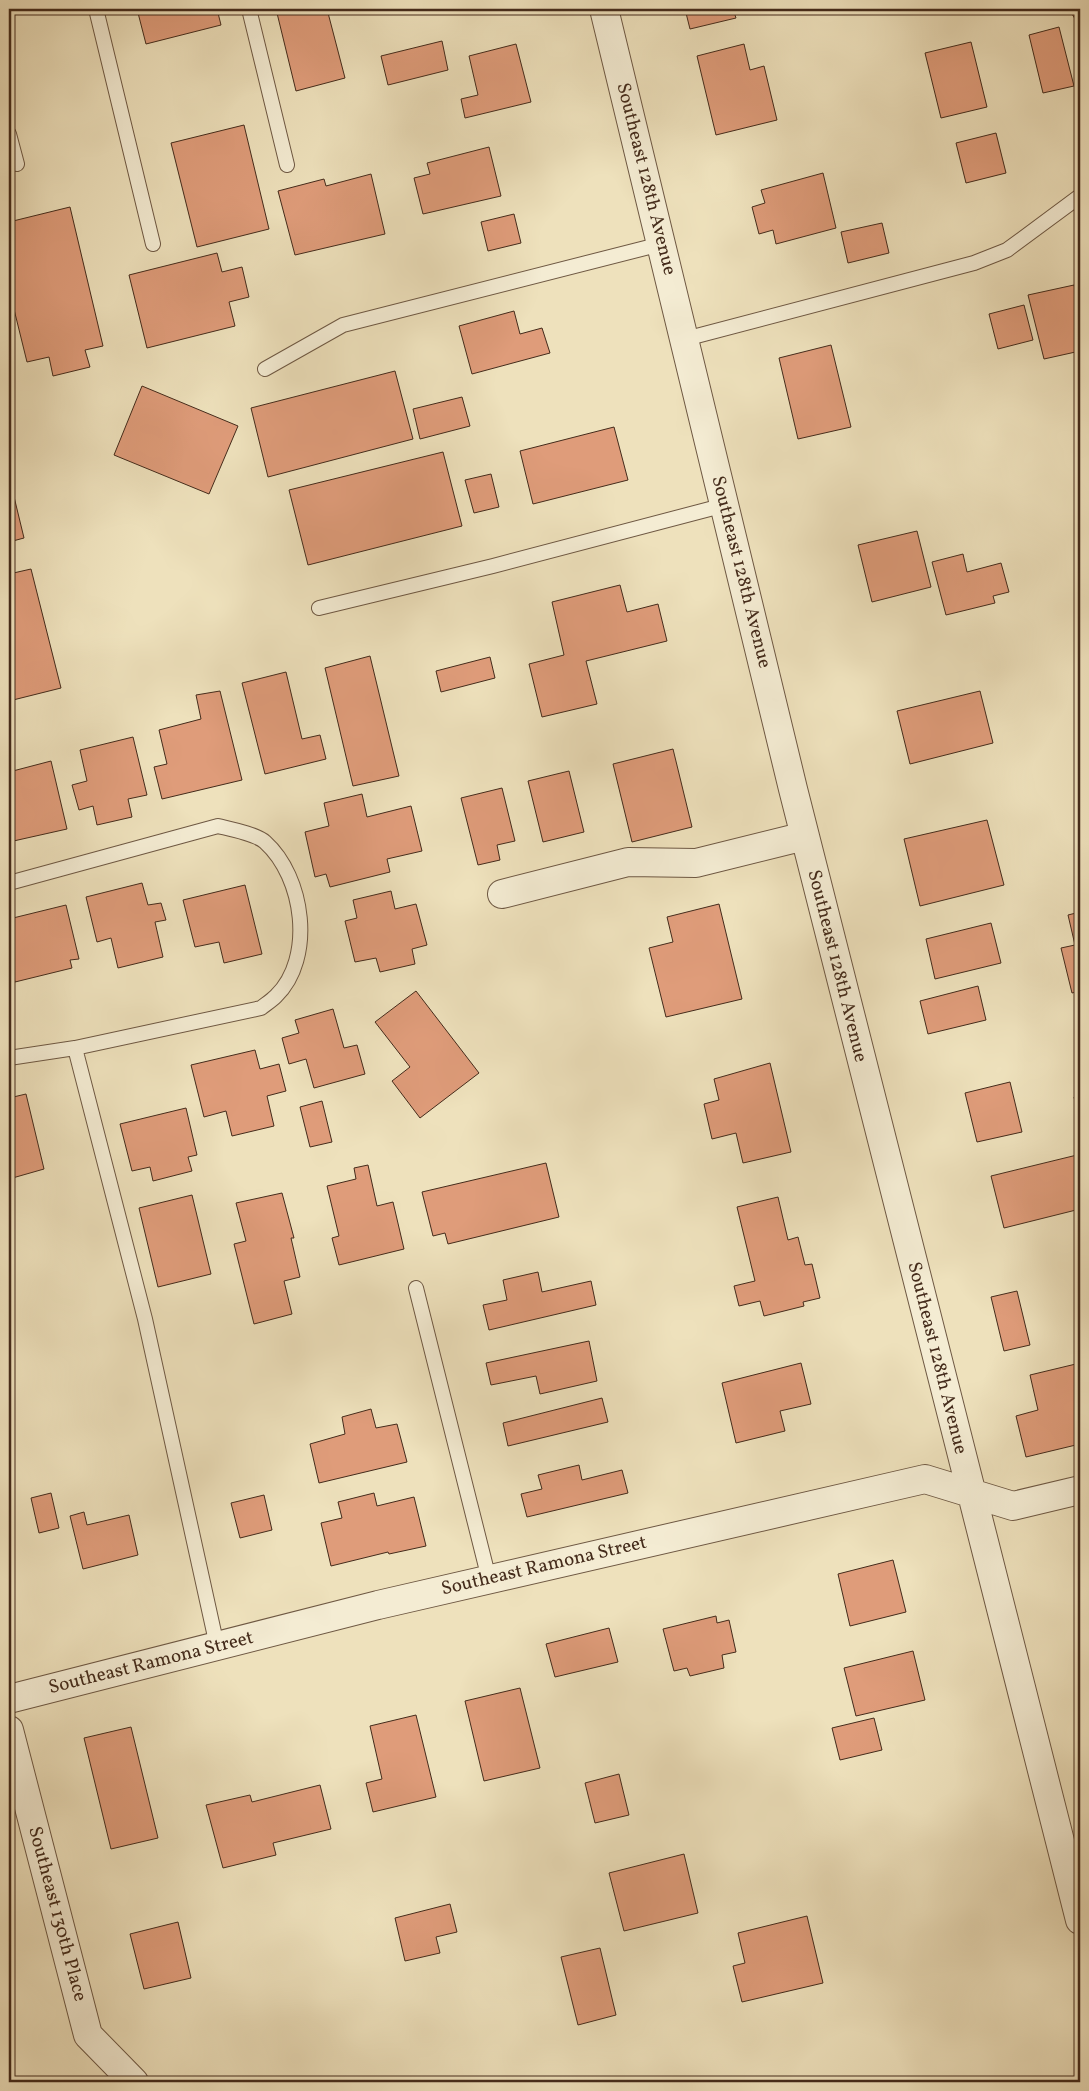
<svg xmlns="http://www.w3.org/2000/svg" width="1089" height="2091" font-family="Vollkorn,serif">
  <style>
    .building { fill: #df9c7a; stroke: #442b1b }
    .lines { fill: none; stroke-linecap: round; stroke-linejoin: round }
    .service-casing { stroke: #6e5843; stroke-width: 16 }
    .minor-casing { stroke: #6e5843; stroke-width: 30 }
    .service { stroke: #f4ecd3; stroke-width: 14 }
    .minor { stroke: #f4ecd3; stroke-width: 28 }
    .labels { text-anchor: middle; dominant-baseline: central; stroke-width: 4; stroke-linejoin: round; paint-order: stroke }
    .street-label { font-size: 19px; fill: #442b1b; stroke: #f4ecd3 }
  </style>
  <rect width="100%" height="100%" fill="#eee1bc"/>
  <filter id="stains"><feTurbulence type="fractalNoise" baseFrequency=".004" numOctaves="4"/><feColorMatrix values="0 0 0 0 .2 0 0 0 0 .09 0 0 0 0 .02 0 0 0 .5 -.17"/></filter>
  <radialGradient id="worn" r=".72"><stop offset=".6" stop-color="#630" stop-opacity="0"/><stop offset="1" stop-color="#630" stop-opacity=".3"/></radialGradient>
  <path class="building" d="M137,9H217L221,25L146,44Z
    M276,9H327L345,78L296,91Z
    M685,9H733L736,18L690,29Z
    M1069,9H1080V27Z
    M1059,27L1074,86L1043,93L1029,35Z
    M442,41L448,70L388,85L381,56Z
    M971,42L987,107L941,118L925,53Z
    M516,44L531,102L465,118L461,99L478,95L469,56Z
    M744,44L750,70L764,66L777,120L716,135L697,56Z
    M244,125L269,229L197,247L171,143Z
    M996,133L1006,173L966,183L956,143Z
    M489,147L501,196L423,214L414,178L430,174L427,163Z
    M823,173L836,228L776,244L773,230L759,234L752,207L765,203L761,190Z
    M371,174L385,234L295,255L278,191L324,179L326,186Z
    M70,207L103,346L85,350L90,367L53,376L49,357L27,362L9,289V222Z
    M514,214L521,243L488,251L481,222Z
    M882,223L889,253L848,263L841,232Z
    M217,253L222,272L242,267L249,297L229,302L235,326L147,348L129,275Z
    M1074,285L1080,312V351L1044,359L1028,295Z
    M1024,305L1033,340L998,349L989,314Z
    M514,311L520,334L542,328L550,353L472,374L459,326Z
    M831,345L851,427L798,439L779,358Z
    M395,371L413,439L268,477L251,408Z
    M142,386L238,426L209,494L114,455Z
    M462,397L470,426L420,439L413,409Z
    M614,427L628,480L533,504L520,451Z
    M443,452L462,526L308,565L289,490Z
    M491,474L499,507L474,513L465,480Z
    M9,476L24,538L9,542Z
    M917,531L931,587L872,602L858,545Z
    M963,554L967,572L1001,563L1009,592L993,596L995,603L946,615L932,562Z
    M31,569L61,688L9,701V574Z
    M620,585L627,612L658,604L667,641L586,661L597,704L542,717L529,664L564,655L552,602Z
    M370,656L399,776L353,786L325,668Z
    M490,657L495,678L441,692L436,671Z
    M286,672L302,739L320,735L326,759L265,774L242,683Z
    M220,691L242,780L162,799L154,767L167,764L159,730L201,719L196,695Z
    M980,691L993,743L910,764L897,711Z
    M133,737L147,795L128,799L132,817L97,825L93,806L79,810L72,785L87,781L80,750Z
    M673,749L692,827L632,842L613,764Z
    M51,761L67,829L9,842V772Z
    M569,771L584,832L543,842L528,781Z
    M502,788L515,841L497,845L500,860L478,865L461,798Z
    M362,794L367,817L411,806L422,851L387,859L390,872L330,887L326,874L315,877L305,832L329,826L324,803Z
    M987,820L1004,885L920,906L904,839Z
    M142,883L148,905L161,903L166,920L155,922L163,957L118,968L111,938L97,942L86,897Z
    M245,885L262,954L224,963L219,942L195,947L183,900Z
    M391,891L395,909L416,904L427,945L412,949L415,964L380,972L376,958L355,962L345,921L357,918L353,900Z
    M719,904L742,999L666,1017L649,948L673,942L667,917Z
    M66,905L79,959L70,960L72,968L15,982L9,956V919Z
    M1080,912V991L1072,993L1061,948L1075,945L1068,915Z
    M991,923L1001,963L935,979L926,939Z
    M978,986L986,1020L928,1034L920,1001Z
    M416,991L479,1073L420,1118L392,1081L410,1067L375,1022Z
    M333,1009L344,1048L357,1045L365,1074L314,1088L306,1059L289,1064L282,1038L299,1033L295,1020Z
    M255,1050L260,1069L279,1064L286,1091L267,1096L274,1126L232,1136L226,1111L204,1117L191,1065Z
    M770,1063L791,1152L743,1163L736,1133L712,1139L704,1104L719,1100L714,1079Z
    M1010,1082L1022,1132L977,1142L965,1093Z
    M26,1094L44,1169L9,1179V1098Z
    M1080,1096V1124L1074,1097Z
    M322,1101L332,1142L310,1147L300,1107Z
    M186,1108L197,1155L188,1157L192,1171L153,1181L150,1167L132,1171L120,1124Z
    M1077,1155L1080,1168V1209L1004,1228L991,1176Z
    M546,1163L559,1217L448,1244L445,1233L433,1236L422,1192Z
    M368,1165L377,1206L393,1202L404,1249L339,1265L332,1238L339,1236L327,1186L356,1179L354,1168Z
    M282,1193L294,1238H291L300,1277L284,1281L292,1314L254,1324L234,1244L246,1241L236,1203Z
    M192,1195L211,1274L158,1287L139,1208Z
    M778,1197L788,1240L798,1237L805,1265L812,1264L820,1298L803,1302L804,1306L764,1316L760,1301L739,1306L734,1286L755,1281L737,1207Z
    M538,1272L542,1292L591,1281L596,1305L489,1330L483,1305L507,1300L503,1280Z
    M1017,1291L1030,1345L1004,1351L991,1297Z
    M589,1341L597,1381L540,1394L536,1376L491,1385L486,1363Z
    M801,1363L811,1404L780,1411L785,1431L736,1443L722,1383Z
    M1080,1363V1444L1026,1457L1016,1416L1038,1410L1030,1375Z
    M602,1398L608,1422L508,1446L503,1423Z
    M371,1409L376,1428L397,1424L407,1462L319,1483L310,1444L345,1434L342,1417Z
    M579,1465L582,1480L622,1470L628,1493L527,1517L521,1494L542,1489L538,1475Z
    M51,1493L59,1528L39,1533L31,1498Z
    M374,1493L377,1506L414,1497L426,1546L389,1554L388,1552L331,1566L321,1523L342,1518L338,1502Z
    M264,1495L272,1530L240,1538L231,1503Z
    M84,1512L87,1525L129,1515L138,1555L83,1569L70,1516Z
    M893,1560L906,1612L850,1626L838,1574Z
    M716,1616L717,1623L729,1620L736,1652L722,1655L724,1668L690,1676L687,1668L674,1671L663,1629Z
    M609,1628L618,1662L555,1677L546,1644Z
    M913,1651L925,1700L856,1716L844,1668Z
    M520,1688L540,1768L484,1781L465,1701Z
    M416,1715L436,1797L373,1812L366,1783L382,1779L370,1726Z
    M874,1718L882,1750L840,1760L832,1728Z
    M131,1727L158,1838L111,1849L84,1738Z
    M619,1774L629,1815L595,1823L585,1783Z
    M320,1785L331,1829L273,1843L276,1855L223,1868L206,1805L250,1795L252,1802Z
    M684,1854L698,1913L624,1931L609,1873Z
    M450,1904L457,1932L436,1937L440,1953L405,1961L395,1918Z
    M807,1916L823,1983L742,2002L733,1966L745,1963L738,1933Z
    M178,1922L191,1978L144,1989L130,1934Z
    M600,1948L616,2015L578,2025L561,1957Z"/>
  <g class="lines">
    <g class="service-casing">
      <path id="service" d="M96,9L153,244
        M249,9L287,165
        M9,134L17,164
        M685,339L974,263L1007,250L1080,196
        M265,369L343,325L661,244
        M319,608L493,566L725,505
        M9,883L218,826C230,829 256,834 265,842C304,877 315,958 276,996C271,1001 266,1004 261,1008L75,1048L9,1058
        M75,1048L145,1319L217,1646
        M416,1288L489,1579"/>
    </g>
    <g class="minor-casing">
      <path id="minor" d="M604,9L793,789L1080,1920
        M502,894L628,862L696,863L805,836
        M9,1699L378,1605L925,1479L1013,1506L1080,1490
        M9,1730L88,2035L134,2082"/>
    </g>
    <use href="#service" class="service"/>
    <use href="#minor" class="minor"/>
  </g>
  <g class="labels">
    <g class="street-label">
      <text transform="translate(646 179) rotate(76)">Southeast 128th Avenue</text>
      <text transform="translate(741 572) rotate(76)">Southeast 128th Avenue</text>
      <text transform="translate(837 966) rotate(76)">Southeast 128th Avenue</text>
      <text transform="translate(937 1358) rotate(76)">Southeast 128th Avenue</text>
      <text transform="translate(544 1566) rotate(-13)">Southeast Ramona Street</text>
      <text transform="translate(151 1663) rotate(-14)">Southeast Ramona Street</text>
      <text transform="translate(57 1914) rotate(75)">Southeast 130th Place</text>
    </g>
  </g>
  <rect width="1089" height="2091" fill="none" stroke="#eee1bc" stroke-width="30"/>
  <rect x="10" y="10" width="1069" height="2071" fill="none" stroke="#442b1b" stroke-width="2.5"/>
  <rect x="15" y="15" width="1059" height="2061" fill="none" stroke="#442b1b"/>
  <rect width="100%" height="100%" filter="url(#stains)"/>
  <rect width="100%" height="100%" fill="url(#worn)"/>
</svg>
